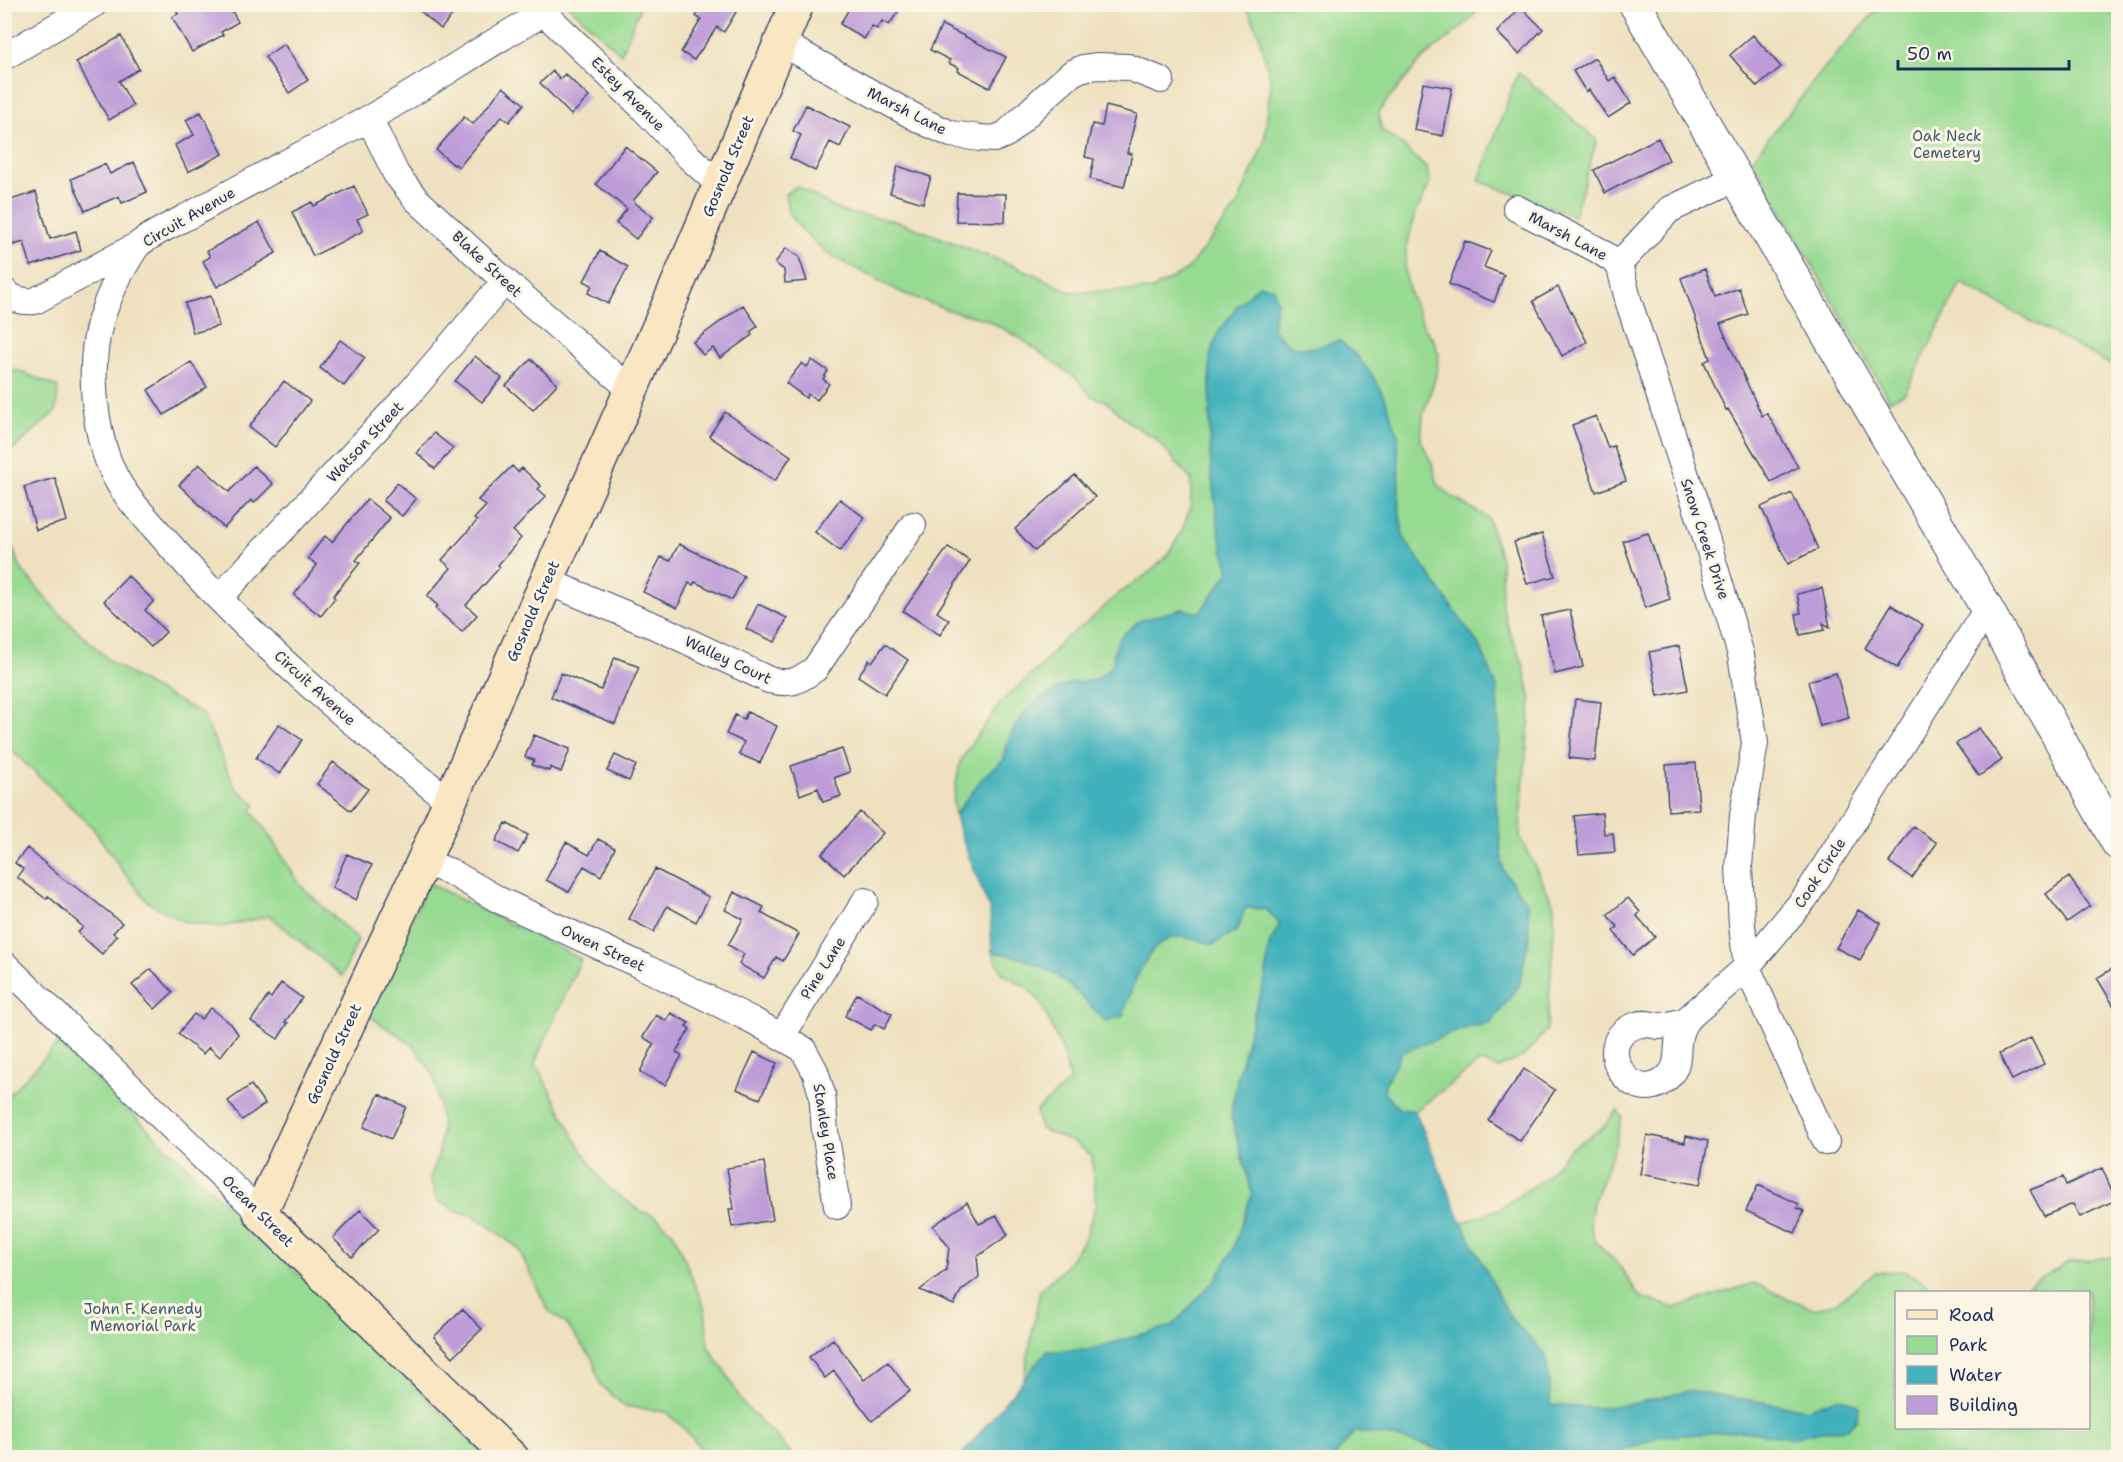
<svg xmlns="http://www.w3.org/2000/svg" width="2123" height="1462" font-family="'Shantell Sans',sans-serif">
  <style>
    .green { fill: #97da92; stroke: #598478; stroke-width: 1.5 }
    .water { fill: #41b1bc; stroke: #2e708d; stroke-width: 1.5 }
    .building { fill: #be9cd8 }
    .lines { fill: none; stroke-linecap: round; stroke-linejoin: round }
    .minor-casing { stroke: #3b4a6d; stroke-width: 28 }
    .tertiary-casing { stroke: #3b4a6d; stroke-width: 34 }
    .secondary-casing { stroke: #3b4a6d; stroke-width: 36 }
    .minor { stroke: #fff; stroke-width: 26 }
    .tertiary { stroke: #fff; stroke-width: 32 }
    .secondary { stroke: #fbe6c4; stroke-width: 33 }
    .labels { text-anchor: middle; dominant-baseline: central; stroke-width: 6; stroke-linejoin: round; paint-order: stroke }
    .street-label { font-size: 15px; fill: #1b2f5e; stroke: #fcf5e5 }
    .park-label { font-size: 15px; fill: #3a5a6b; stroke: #fcf5e5 }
  </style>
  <rect width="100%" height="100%" fill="#fcf5e5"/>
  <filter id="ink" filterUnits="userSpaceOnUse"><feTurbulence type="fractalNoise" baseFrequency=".0167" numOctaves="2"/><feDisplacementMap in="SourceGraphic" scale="12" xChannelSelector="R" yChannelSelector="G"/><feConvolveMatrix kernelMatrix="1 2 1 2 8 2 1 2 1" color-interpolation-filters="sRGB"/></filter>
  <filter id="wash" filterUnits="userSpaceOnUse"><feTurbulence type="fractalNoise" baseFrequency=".008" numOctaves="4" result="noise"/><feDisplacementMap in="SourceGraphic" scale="24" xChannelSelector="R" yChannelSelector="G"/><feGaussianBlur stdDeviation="1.35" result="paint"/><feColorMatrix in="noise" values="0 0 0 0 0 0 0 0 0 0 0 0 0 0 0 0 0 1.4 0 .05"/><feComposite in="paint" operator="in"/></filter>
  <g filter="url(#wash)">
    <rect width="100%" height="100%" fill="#efe1c0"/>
    <path class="green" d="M568,5H641L621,54Z
      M1242,5H1482L1468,22L1422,59L1379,111L1381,129L1402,145L1427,169L1430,183L1414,217L1406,251L1405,272L1410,294L1425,329L1433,339L1439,354L1435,379L1423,415L1421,440L1432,464L1438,484L1452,497L1488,518L1501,559L1502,605L1509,631L1523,663L1531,701L1521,809L1520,837L1554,905V932L1547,1030L1524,1056L1499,1068L1480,1062L1415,1111L1399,1109L1384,1093L1385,1084L1402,1052L1466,1028L1491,1023L1528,904L1503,870L1495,792L1499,737L1497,687L1480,647L1403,537L1399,506L1398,435L1340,341C1308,349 1295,357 1272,327L1277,303L1210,357C1211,389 1208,421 1210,454C1212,494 1219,533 1229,572L1199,613L1182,609L1139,621L1114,652L1113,665L1097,679L1064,685L1005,746L1004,760L983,777L955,815L953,801L960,762L973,741L1004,699L1040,667L1062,641L1091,619L1117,595L1146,575L1167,556L1182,531L1191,505V479L1156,439L1130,423L1106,401L1091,396L1077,379L1017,336L985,319L951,311L903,293L829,255L802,230L789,214L785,194L797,186L842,212L897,221L1032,273L1070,292L1151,290L1186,271L1237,206L1264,143L1271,82L1259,35L1250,14Z
      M1881,5H2099L2118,18V369L1961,283L1905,393L1889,400L1752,159L1826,66Z
      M1518,72L1597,140L1574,216L1479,181Z
      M5,369L19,371L58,387L56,411L33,432L5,456Z
      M4,529L22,570L58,612L111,662L151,687L203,714L235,787L256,805L251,810L269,835L300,885L358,940L342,976L270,916L221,927L185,922L149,903L122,870L92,827L5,744Z
      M428,883L581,959L535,1062L577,1142L596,1172L608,1188L639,1210L656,1217L674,1234L705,1309L708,1347L726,1373L743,1404L779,1439L794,1457H712L702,1450L684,1428L666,1412L624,1406L600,1384L593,1360L566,1324L548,1310L518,1248L475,1216L456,1211L437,1200L430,1178L439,1153L442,1125L434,1075L412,1044L369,1016Z
      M1245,908L1266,909L1280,925L1269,945L1266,977L1254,1013L1237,1079L1231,1116L1252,1193L1233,1250L1216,1279L1172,1326L1087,1350L1047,1351L1023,1383L1040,1290L1065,1267L1085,1238L1096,1204L1092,1157L1075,1143L1040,1129L1036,1111L1070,1081L1063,1052L1040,1001L1026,987L1002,973L992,952C1047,959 1069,983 1106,1021L1123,1016C1130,991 1148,935 1181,937C1191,937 1203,942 1213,945Z
      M59,1043L488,1457L5,1458V1099Z
      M1617,1110L1622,1117L1614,1150L1593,1202L1590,1226L1596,1242L1618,1264L1640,1297L1674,1308L1754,1283L1789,1299L1816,1309L1837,1302L1876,1272L1906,1271L1938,1292H1896V1428H2088V1292H2017L2068,1262L2118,1256V1457L1334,1458L1354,1432C1386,1434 1418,1442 1448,1453L1628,1436L1844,1425L1854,1422L1857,1418L1838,1398L1807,1409L1690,1391L1632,1404L1597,1408L1551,1406L1546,1354L1511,1319L1462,1223L1499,1209L1545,1178L1571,1148L1603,1128Z"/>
    <path class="water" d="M1259,285L1274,288L1277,303L1272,327C1294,357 1308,349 1340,341L1357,356L1375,379L1387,403L1398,435L1399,506L1403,537L1480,647L1497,687L1499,737L1495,792L1503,870L1528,904L1529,939L1519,986L1491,1023L1466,1028L1402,1052L1385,1084L1384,1093L1399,1109L1415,1111L1462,1223L1511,1319L1546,1354L1551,1405L1597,1408L1632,1404L1690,1391L1807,1409L1838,1398L1848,1400L1859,1406L1857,1418L1848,1429L1820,1431L1792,1438L1742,1431L1658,1437L1607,1458H1543L1507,1454L1453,1455L1427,1445L1376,1434L1354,1432L1334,1457H957L964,1452L1047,1351L1087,1350L1172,1326L1216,1279L1233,1250L1252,1193L1231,1116L1237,1079L1254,1013L1266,977L1269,945L1280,924L1266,909L1245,908L1238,930L1213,945C1203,942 1191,937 1181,937C1148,935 1130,991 1123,1016L1105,1021C1069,983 1046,959 992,952L990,911L958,828L955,815L983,777L1004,760C1008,725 1031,701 1063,686C1072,681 1085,683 1095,680C1102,677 1108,670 1113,665L1114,652L1119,638L1139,621L1182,609L1199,613L1229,572L1219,532L1212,477L1210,451V357L1218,333L1238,305Z"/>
    <g id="blocks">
      <path class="building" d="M173,4H228L238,22L221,32L223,35L192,52L172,17L178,14Z
        M412,4H461L441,29Z
        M703,4H741L724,32L717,27L694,60L681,52L701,20L696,16Z
        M852,4H903L889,25L882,21L877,29L872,26L864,39L840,24Z
        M1521,7L1543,29L1519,54L1497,32Z
        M942,25L1006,57L990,88L958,71L959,68L948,63L950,60L930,50Z
        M1753,35L1781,67L1757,87L1730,55Z
        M121,36L139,69L119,81L133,106L109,120L76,62Z
        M284,44L308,80L289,93L265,57Z
        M1595,58L1609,81L1615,77L1631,103L1608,118L1589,90L1586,92L1573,71Z
        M553,71L560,79L565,74L589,97L571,115L540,83Z
        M1423,83L1452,88L1443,136L1414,130Z
        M503,87L524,104L509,122L502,116L459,167L455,164L454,165L436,150L464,117L473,124Z
        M806,105L850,127L840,147L830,142L815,171L790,158L801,135L793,131Z
        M1106,106L1137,114L1127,153L1132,154L1124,187L1090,179L1094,159L1085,157L1092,124L1102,126Z
        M201,112L223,154L188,172L175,145L194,135L186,120Z
        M1658,138L1669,160L1605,193L1594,170Z
        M625,146L657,172L633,201L653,217L636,239L616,223L627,209L596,184Z
        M134,162L147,192L122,203L119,196L85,211L71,179L105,164L110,174Z
        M898,166L931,177L923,203L890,193Z
        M354,186L368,214L357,219L363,231L313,256L292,212L312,202L314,206Z
        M36,192L50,239L76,231L81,250L31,266L24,242L13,245L4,217V202Z
        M957,193L1006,194L1005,222L956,221Z
        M259,222L276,253L217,287L203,261L210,257L207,251Z
        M1465,241L1491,251L1484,267L1504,275L1494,302L1449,284Z
        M786,248L799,257L807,281L785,283L784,270L775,263Z
        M600,251L628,267L608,304L588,293L592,285L584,281Z
        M1705,269L1715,297L1739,288L1748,314L1720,324L1762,416L1767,413L1798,467L1771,482L1728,409L1726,410L1704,362L1710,359L1681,278Z
        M1558,287L1587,342L1562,356L1533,301Z
        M211,296L219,326L193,333L185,303Z
        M743,305L758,326L750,332L752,335L720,358L713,348L703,355L693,342Z
        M340,340L365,358L344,386L320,368Z
        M475,356L502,378L482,402L455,381Z
        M531,359L557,384L533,410L506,386Z
        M812,360L828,371L823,379L829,384L817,400L808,394L806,398L786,383L802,363L807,367Z
        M191,362L207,387L164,415L148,390Z
        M284,381L310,401L275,447L249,427Z
        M725,412L791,456L775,481L709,436Z
        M1596,416L1608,448L1614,446L1626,481L1596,492L1572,425Z
        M434,433L453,448L435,469L417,453Z
        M199,464L229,492L254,466L273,484L254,503L251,500L224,528L179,485Z
        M512,466L518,472L522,468L541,486L538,489L546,496L513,531L521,538L498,565L500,567L466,605L477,615L462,632L435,608L438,606L427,596L451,568L442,560L477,521L474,519L486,506L478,500Z
        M1075,475L1095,497L1035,551L1015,529Z
        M55,478L67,521L36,530L24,487Z
        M397,483L416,499L402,516L383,501Z
        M1792,493L1818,549L1788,564L1761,507Z
        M367,499L390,518L356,560L360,563L333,596L335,598L321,616L294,595L317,565L308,558L325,536L332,542Z
        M840,499L865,518L840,551L815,532Z
        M1648,533L1670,599L1645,608L1623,541Z
        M1542,534L1555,576L1527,584L1514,542Z
        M679,544L744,576L732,600L695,582L693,585L689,583L677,608L643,592L661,557L670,561Z
        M948,547L970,561L937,612L949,620L940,635L903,611Z
        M128,576L154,601L145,610L166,632L151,647L104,601Z
        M1822,588L1830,627L1823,623L1825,630L1800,635L1796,614L1801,613L1797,594Z
        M758,604L787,618L775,642L746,629Z
        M1891,605L1923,625L1897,668L1865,648Z
        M1570,610L1583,667L1555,674L1541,616Z
        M885,644L908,660L885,694L858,676L869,660L872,662Z
        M1679,646L1688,690L1658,696L1649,652Z
        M615,657L639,667L615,724L551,697L561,673L601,690Z
        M1836,673L1849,718L1820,726L1808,681Z
        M1575,699L1601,702L1595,761L1569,758Z
        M747,712L777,726L760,763L739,754L744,742L726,734L735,715L744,719Z
        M279,724L302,740L280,774L256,758Z
        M1979,728L2002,760L1979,776L1956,744Z
        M534,735L570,749L561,772L550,767L549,771L532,765L534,760L525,757Z
        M842,749L850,772L834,778L841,796L823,802L818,788L800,795L791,766Z
        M615,755L636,765L629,781L607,771Z
        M333,762L368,789L351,811L317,784Z
        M1696,763L1699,809L1668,811L1666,765Z
        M860,812L883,833L844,875L822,854Z
        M1602,813L1604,834L1613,833L1615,852L1579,855L1574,816Z
        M506,823L528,835L518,853L496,841Z
        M1913,826L1937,843L1912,878L1889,862Z
        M598,839L615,848L601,876L584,866L569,892L546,880L566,842L589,855Z
        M27,848L62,878L86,894L122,923L113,933L117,936L102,954L78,933L83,927L48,896L46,899L17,877L23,869L15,863Z
        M347,854L372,865L356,900L332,888Z
        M655,869L709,897L696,922L667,906L654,932L629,919Z
        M2069,877L2090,906L2067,922L2046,894Z
        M734,892L764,907L761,913L799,934L783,961L776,957L764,978L739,964L744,954L728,945L743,919L725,910Z
        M1628,898L1640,912L1637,916L1655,937L1633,955L1613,931L1618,927L1607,915Z
        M1858,910L1881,923L1860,960L1836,948Z
        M2118,965V1013L2097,978Z
        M151,969L173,992L155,1009L132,985Z
        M281,983L302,998L285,1022L288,1023L278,1039L251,1021L268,996L271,998Z
        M857,994L892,1014L884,1029L875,1024L871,1030L845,1016Z
        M211,1008L231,1024L238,1034L220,1057L209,1047L203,1054L178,1034L194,1014L201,1019Z
        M671,1013L689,1023L686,1026L690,1029L676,1052L682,1055L665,1085L640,1072L654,1044L643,1037L656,1015L666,1021Z
        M2031,1038L2044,1064L2012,1080L1999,1054Z
        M754,1052L777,1063L760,1099L737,1089Z
        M1524,1069L1555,1090L1520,1141L1488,1120Z
        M251,1085L265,1104L242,1120L228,1101Z
        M379,1094L406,1107L391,1139L364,1127Z
        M1647,1135L1685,1143L1686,1136L1708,1141L1700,1185L1640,1174Z
        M764,1162L773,1220L732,1227L729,1209H734L727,1168Z
        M2102,1168L2116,1200L2080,1217L2073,1204L2044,1216L2030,1190L2063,1177L2066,1185Z
        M1758,1185L1799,1204L1797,1208L1804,1211L1795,1233L1746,1211Z
        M967,1202L979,1224L997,1216L1008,1235L977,1257L979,1277L961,1291L954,1305L920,1290L946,1270L949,1247L933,1226Z
        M360,1210L379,1229L352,1257L333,1238Z
        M462,1309L482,1329L453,1357L434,1337Z
        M833,1339L864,1380L888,1362L910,1391L872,1421L834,1371L825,1378L809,1357Z"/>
    </g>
  </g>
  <g filter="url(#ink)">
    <use href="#blocks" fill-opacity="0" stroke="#3b4a6d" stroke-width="1.5"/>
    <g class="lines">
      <g class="minor-casing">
        <path id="minor" d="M535,4L642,107L689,157L720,185
          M780,42L922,121L951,134L980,138L994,139L1006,134L1045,97L1072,73L1083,68L1098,66L1128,67L1161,80
          M4,57L94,4
          M369,118L396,174L416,199L505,281L630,389
          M1736,178L1669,210L1619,264L1629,303L1701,521L1741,655L1755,743L1743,815L1739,867L1742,926L1747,967L1826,1142
          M1516,208L1598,250L1619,264
          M4,291C13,300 23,302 35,301L134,247
          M546,581L664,630L769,680C791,685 797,682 815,669L913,525
          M219,598L409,394L505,281
          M449,801C349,722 249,637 166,541C147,518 124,498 112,470C93,428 88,364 101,319C108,298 116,279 128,260C131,256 134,249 138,245C147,236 181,220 194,213C251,181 309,151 366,120C427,87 483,46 544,13
          M423,862L451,872L499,900L644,967L752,1020L803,1049L815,1071L822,1094L825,1131L837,1206
          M4,964L260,1213
          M1686,1020L1747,967L1805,898L1987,609
          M1686,1020C1683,1025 1680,1031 1679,1037C1676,1050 1680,1065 1669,1076C1633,1114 1587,1041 1637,1025C1645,1022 1651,1025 1659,1026C1668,1026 1677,1023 1686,1020Z
          M782,1036L865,901"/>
      </g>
      <g class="tertiary-casing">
        <path id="tertiary" d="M1635,4L1987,609L2118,844"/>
      </g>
      <g class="secondary-casing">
        <path id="secondary" d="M512,1458L260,1213L423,862L676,288L797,4"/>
      </g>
      <use href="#minor" class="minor"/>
      <use href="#tertiary" class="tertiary"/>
      <use href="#secondary" class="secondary"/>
    </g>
  </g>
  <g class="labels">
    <g class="street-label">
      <text transform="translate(628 94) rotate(45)">Estey Avenue</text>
      <text transform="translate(907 111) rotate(27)">Marsh Lane</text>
      <text transform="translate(728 166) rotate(-67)">Gosnold Street</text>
      <text transform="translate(189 217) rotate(-30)">Circuit Avenue</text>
      <text transform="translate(1568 236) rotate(28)">Marsh Lane</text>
      <text transform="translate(487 264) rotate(43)">Blake Street</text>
      <text transform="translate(365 442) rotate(-47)">Watson Street</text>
      <text transform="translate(1705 539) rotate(72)">Snow Creek Drive</text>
      <text transform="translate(533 611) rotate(-66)">Gosnold Street</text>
      <text transform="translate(728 660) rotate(25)">Walley Court</text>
      <text transform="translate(315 688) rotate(42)">Circuit Avenue</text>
      <text transform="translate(1820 873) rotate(-57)">Cook Circle</text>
      <text transform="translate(603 948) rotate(25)">Owen Street</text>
      <text transform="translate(823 968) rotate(-58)">Pine Lane</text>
      <text transform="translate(334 1054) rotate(-65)">Gosnold Street</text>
      <text transform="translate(826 1132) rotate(81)">Stanley Place</text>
      <text transform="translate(258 1211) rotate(45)">Ocean Street</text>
    </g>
    <g class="park-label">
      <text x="1947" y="136">Oak Neck<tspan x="1947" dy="17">Cemetery</tspan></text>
      <text x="143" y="1309">John F. Kennedy<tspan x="143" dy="17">Memorial Park</tspan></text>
    </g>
  </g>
  <rect width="2123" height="1462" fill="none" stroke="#fcf5e5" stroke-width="24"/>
  <rect x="1895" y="1291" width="195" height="138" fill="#fcf5e5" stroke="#a2a6af" stroke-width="1.5"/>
  <rect x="1907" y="1310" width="30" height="9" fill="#fbe6c4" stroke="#a2a6af" stroke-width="1.5"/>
  <text x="1949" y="1321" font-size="18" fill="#1b2f5e">Road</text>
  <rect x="1907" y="1336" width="30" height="18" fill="#97da92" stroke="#a2a6af" stroke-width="1.5"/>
  <text x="1949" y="1351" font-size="18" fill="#1b2f5e">Park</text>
  <rect x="1907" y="1366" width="30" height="18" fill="#41b1bc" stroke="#a2a6af" stroke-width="1.5"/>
  <text x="1949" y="1381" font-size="18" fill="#1b2f5e">Water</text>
  <rect x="1907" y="1396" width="30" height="18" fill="#be9cd8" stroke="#a2a6af" stroke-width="1.5"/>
  <text x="1949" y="1411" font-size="18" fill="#1b2f5e">Building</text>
  <path d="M1898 60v9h171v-9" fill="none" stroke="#1b2f5e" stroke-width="3"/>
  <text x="1907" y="60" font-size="18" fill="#1b2f5e" stroke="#fcf5e5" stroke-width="4.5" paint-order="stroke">50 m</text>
</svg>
